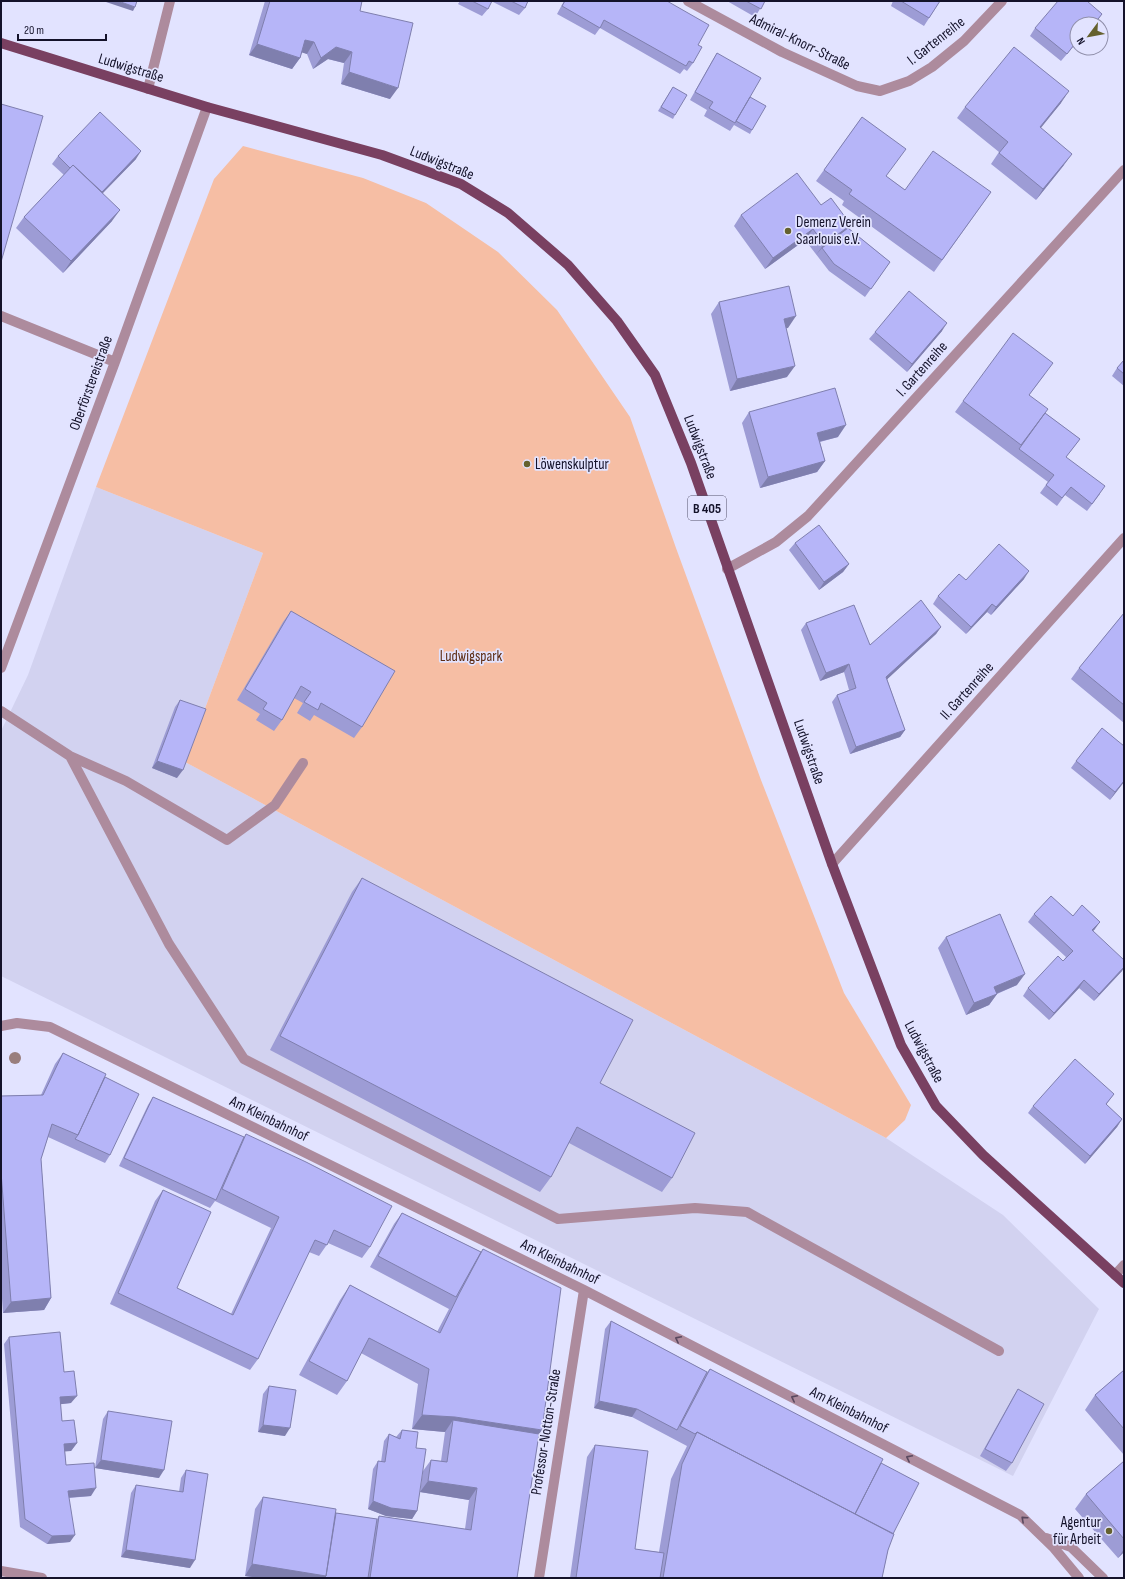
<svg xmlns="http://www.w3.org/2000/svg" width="1125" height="1579" font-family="'Sofia Sans Condensed',sans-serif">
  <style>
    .built { fill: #d2d2f0 }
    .green { fill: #f6bea4 }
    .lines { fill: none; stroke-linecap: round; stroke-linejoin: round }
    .minor { stroke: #ad8b9d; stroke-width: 10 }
    .major { stroke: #794061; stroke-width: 10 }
    .tree { fill: #997e7d }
    .wall { fill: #9d9cd5 }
    .shaded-wall { fill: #7f7fae }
    .building { fill: #b6b5f8; stroke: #7f7fae }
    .oneway { stroke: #59485e }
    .poi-dot { fill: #65612e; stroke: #e2e3ff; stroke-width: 1.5 }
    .labels { text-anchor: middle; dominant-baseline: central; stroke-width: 3.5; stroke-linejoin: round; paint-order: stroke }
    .shield { fill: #e2e3ff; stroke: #52516a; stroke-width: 1 }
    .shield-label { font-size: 14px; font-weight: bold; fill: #14122a }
    .street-label { font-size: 15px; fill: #14122a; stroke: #e2e3ff }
    .poi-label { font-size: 15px; fill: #14122a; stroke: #e2e3ff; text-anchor: start }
    .park-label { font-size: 15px; fill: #5e2c13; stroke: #e2e3ff }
  </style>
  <rect width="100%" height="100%" fill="#e2e3ff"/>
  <path class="built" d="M96,487L263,553L185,762L886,1138L1003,1215L1099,1309L1013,1476L1,976V731L28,675Z"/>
  <path class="green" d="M243,146L363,178L426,203L498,252L557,310L630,417L676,548L761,780L844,993L911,1105L905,1120L886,1138L185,762L263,553L96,487L214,179Z"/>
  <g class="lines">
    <path class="minor" d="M688,1L782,52L857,86L880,91L909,81L932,67L964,41L1002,1
      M148,89L170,1
      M1,316L115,362
      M727,569L776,542L808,516L1124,170
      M1,668L115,362L207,107
      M1,711L70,756L126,781L227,840L275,805L303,763
      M70,756L169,944L244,1059L558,1219L695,1208L747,1212L999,1351
      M832,864L1124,538
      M1,1026L17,1023L50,1027L584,1290L1020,1515L1054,1548L1079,1578
      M1115,1275L1124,1265
      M1046,1538L1071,1547L1103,1578
      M1,1571L42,1578
      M539,1578L584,1290"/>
    <path class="major" d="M1,43L207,107L382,155L461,184L508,213L568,265L617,321L655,375L691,463L832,864L901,1045L936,1106L983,1155L1124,1283"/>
  </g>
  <circle class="tree" cx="15" cy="1058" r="6"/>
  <path class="wall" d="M265,1H362L360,11L390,99L341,84L344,63L328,59L313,69L307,54L302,52L300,58L292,69L249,55Z
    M460,1H528L525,8L519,15L491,1L488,9L482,16L458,4Z
    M564,1H667L698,45L693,63L687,71L684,69L680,74L600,28L595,35L557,14Z
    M727,1H765L755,17Z
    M893,1H940L924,26L891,6Z
    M1102,14L1095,24H1077V48H1085L1081,53L1073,47L1061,61L1030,36L1035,28Z
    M717,53L750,97L752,130L750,134L734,125L730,131L704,116L707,110L690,100L712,61Z
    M673,87L675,115L673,119L658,111Z
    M1061,103L1040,128L1064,165L1036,200L991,164L999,152L957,118L965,107Z
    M862,117L886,176L905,190L991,192L934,272L842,205L844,201L816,181Z
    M58,156L136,159L103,193L112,221L63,273L16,228L24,217L64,175L52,164Z
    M821,205L851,225L848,228L890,262L865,297L829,271L805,240L765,269L734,226L741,215Z
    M719,302L788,328H786L787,377L730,391L711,314Z
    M942,331L907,372L869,339L875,332Z
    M1124,360V386L1112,376L1117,368Z
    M1045,374L1029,395L1045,413L1080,439L1066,457L1100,494L1087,511L1065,495L1057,506L1040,493L1048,482L955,412L963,401Z
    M749,412L838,437L820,442L825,461L817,472L760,488L742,423Z
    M795,543L849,564L843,572L819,590L789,550Z
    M1024,579L991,615L987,612L966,634L933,604L938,596Z
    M291,611L362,727L354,738L314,715L310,721L297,713L303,703L294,698L282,720L274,731L256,720L260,714L237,700L283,622Z
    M1124,613V723L1071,679L1079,668Z
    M806,623L870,645L941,627L936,634L887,679L905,730L900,737L850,754L832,702L837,695L849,690L844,672L820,681L801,630Z
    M180,700L177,778L152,768L175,707Z
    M1124,746V782L1110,800L1071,768L1076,761Z
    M362,878L600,1083L672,1178L662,1192L569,1143L551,1177L540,1192L270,1050L352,892Z
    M1034,914L1073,916L1095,929L1093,931L1122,971L1094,1001L1079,988L1049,1020L1023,996L1028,988L1063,961L1066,957L1028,922Z
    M946,937L1017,985L997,994L989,1005L966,1015L938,948Z
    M63,1053L105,1077L110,1155L105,1163L48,1137L41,1159L51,1298L44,1310L3,1313L1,1284V1096L41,1095L55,1064Z
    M1114,1094L1106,1105L1122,1119L1117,1127L1085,1164L1028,1113L1033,1106Z
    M153,1097L244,1137L246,1134L370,1247L362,1258L328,1243L319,1256L309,1252L258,1359L250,1370L110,1304L155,1201L163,1190L177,1288L231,1314L271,1228L215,1201L210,1208L119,1166L148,1105Z
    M402,1213L481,1252L483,1249L539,1434L517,1578H260L245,1576L255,1509L263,1497L336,1513L377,1519L379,1516L465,1529L469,1500L420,1492L423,1471L431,1460L441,1461L445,1432L412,1429L418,1384L361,1353L347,1381L337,1395L299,1375L340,1300L350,1285L437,1332L449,1309L370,1267L394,1224Z
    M611,1321L707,1372L710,1369L881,1463L893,1534L888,1550L882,1578H570L587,1457L595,1445L635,1549L659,1552L671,1479L687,1446L632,1417L594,1408L605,1329Z
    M9,1337L64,1372L71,1403L60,1404L62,1421L77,1443L71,1451H65L66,1465L91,1496L69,1498L70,1542L47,1544L20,1527L4,1344Z
    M1124,1370V1455L1085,1410L1095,1395Z
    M269,1386L285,1436L258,1432L263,1394Z
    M1018,1389L1012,1463L1006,1471L980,1456L1013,1397Z
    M108,1411L159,1478L95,1468L103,1419Z
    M402,1430L416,1448L417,1511L412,1519L386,1516L368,1509L373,1469L378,1461L381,1462L384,1441L389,1434L396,1437Z
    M1124,1461V1552L1118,1558L1075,1509L1086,1494Z
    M186,1470L190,1568L121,1557L131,1493L136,1485L179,1492L181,1478Z"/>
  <path class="shaded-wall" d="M103,1H118L135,7L133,11Z
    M305,40L314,42L307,54L297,51Z
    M257,44L300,58L292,69L249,55Z
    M336,47L352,52L344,63L328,59L313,69L321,58Z
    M349,72L398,88L390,99L341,84Z
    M1069,91L1061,103L1032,139L1040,127Z
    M141,151L136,159L93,203L98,196Z
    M1072,154L1064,165L1036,200L1043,189Z
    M120,210L112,221L63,273L71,261Z
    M851,225L843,236L822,248L816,255L824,244Z
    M813,229L805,240L765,269L773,258Z
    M796,316L788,328L776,330L784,319Z
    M947,323L942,331L907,372L912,364Z
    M795,366L787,377L730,391L737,379Z
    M846,425L838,437L810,444L817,433Z
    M825,461L817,472L760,488L768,477Z
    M849,564L843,572L819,590L824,582Z
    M1029,571L1024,579L991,615L996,607Z
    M992,604L987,612L966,634L971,627Z
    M941,627L936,634L881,685L886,677Z
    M849,664L844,672L820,681L826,673Z
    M905,730L900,737L850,754L856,747Z
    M157,761L183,770L177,778L152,768Z
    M1124,781V782L1110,800L1115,792Z
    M1100,922L1095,929L1086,938L1092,930Z
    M1124,967V968L1122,971L1094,1001L1099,994Z
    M1025,974L1017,985L986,998L994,987Z
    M1084,980L1079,988L1049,1020L1054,1013Z
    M997,994L989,1005L966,1015L974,1003Z
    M1122,1119L1117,1127L1085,1164L1090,1156Z
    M51,1298L44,1310L3,1313L11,1302Z
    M77,1396L71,1403L54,1405L60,1397Z
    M599,1401L637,1409L632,1417L594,1408Z
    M422,1415L455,1417L445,1432L412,1429Z
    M455,1417L542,1430L531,1445L453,1420Z
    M263,1425L290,1428L285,1436L258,1432Z
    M77,1443L71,1451L59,1452L64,1444Z
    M101,1460L164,1470L159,1478L95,1468Z
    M428,1481L477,1488L469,1500L420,1492Z
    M96,1488L91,1496L63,1498L68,1491Z
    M373,1501L417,1511L412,1519L386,1516L368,1509Z
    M75,1535L70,1542L47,1544L52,1536Z
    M1124,1549V1552L1118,1558Z
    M126,1550L195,1560L190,1568L121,1557Z
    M252,1564L326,1576L324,1578H260L245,1576Z"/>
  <path class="building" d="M118,1H137L135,7Z
    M270,1H362L360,11L413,23L398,88L349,72L352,52L336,47L321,58L314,42L305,40L300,58L257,44Z
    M472,1H492L488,9Z
    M511,1H528L525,8Z
    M565,1H667L709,25L698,45L702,47L693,63L689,61L686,66L604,20L600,28L562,6Z
    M746,1H765L761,9Z
    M901,1H940L929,18Z
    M1058,1H1087L1102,14L1094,24H1077V41L1067,54L1035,28Z
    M1014,47L1069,91L1040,127L1072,154L1043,189L999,153L1008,142L965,107Z
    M717,53L761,78L735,123L709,108L713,102L695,92Z
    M673,87L687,95L675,115L661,107Z
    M750,97L766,106L752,130L736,121Z
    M1,104L43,116L1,262Z
    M100,112L141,151L102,192L73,165L70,168L58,156Z
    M862,117L906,149L886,176L905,190L933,151L991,192L942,260L849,194L852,190L824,170Z
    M73,165L120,210L71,261L24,217Z
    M797,173L821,205L831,198L851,225L824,244L813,229L773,258L741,215Z
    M848,228L890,262L871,289L834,264L822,248Z
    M789,286L796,316L784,319L795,366L737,379L719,302Z
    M909,291L947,323L912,364L875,332Z
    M1013,333L1053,363L1029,395L1048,409L1021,445L963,401Z
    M1124,360V374L1117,368Z
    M835,388L846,425L817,433L825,461L768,477L749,412Z
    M1045,413L1080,439L1066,457L1105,486L1092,504L1071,487L1062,498L1046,485L1054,475L1019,449Z
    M819,525L849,564L824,582L795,543Z
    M999,544L1029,571L996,607L992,604L971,627L938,596L959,574L966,580Z
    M921,600L941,627L886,677L905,730L856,747L837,695L856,688L849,664L826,673L806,623L854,605L870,645Z
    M291,611L395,671L362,727L321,703L318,710L304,702L311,692L301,686L282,720L263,709L267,703L245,689Z
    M1124,613V705L1079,668Z
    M180,700L206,709L183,770L157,761Z
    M1102,728L1124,746V781L1115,792L1076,761Z
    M362,878L633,1020L600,1083L695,1133L672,1178L577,1127L551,1177L280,1036Z
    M1051,896L1073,916L1082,905L1100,922L1092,930L1124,960V967L1099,994L1084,980L1054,1013L1028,988L1058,956L1063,961L1073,951L1034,914Z
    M1000,914L1025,974L994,987L997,994L974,1003L946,937Z
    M63,1053L106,1074L78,1135L52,1124L41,1159L51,1298L11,1302L1,1172V1096L43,1095Z
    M1075,1059L1114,1094L1106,1104L1122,1119L1090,1156L1033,1106Z
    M105,1077L139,1094L110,1155L75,1139L78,1135Z
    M153,1097L244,1137L216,1200L124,1158Z
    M246,1134L306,1162L392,1206L370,1247L334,1230L327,1245L315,1240L258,1359L118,1293L163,1190L211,1212L177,1288L233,1315L279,1217L222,1189Z
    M402,1213L481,1252L456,1297L378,1256Z
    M483,1249L561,1288L542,1430L455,1417L422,1415L429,1369L369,1338L347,1381L309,1361L350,1285L440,1333L459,1294Z
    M611,1321L707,1372L677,1430L637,1409L599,1401Z
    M60,1332L64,1372L74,1371L77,1396L60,1397L62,1421L74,1420L77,1443L64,1444L66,1465L94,1463L96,1488L68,1491L75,1535L52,1536L25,1519L9,1337Z
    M710,1369L883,1459L855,1514L697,1432L695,1434L680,1426Z
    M1124,1370V1429L1095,1395Z
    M269,1386L296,1390L290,1428L263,1425Z
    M1018,1389L1044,1404L1012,1463L985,1449Z
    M108,1411L172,1421L164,1470L101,1460Z
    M453,1420L539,1434L517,1578H370L379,1516L471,1530L477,1488L428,1481L431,1460L447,1462Z
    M402,1430L418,1432L416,1448L426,1449L417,1511L391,1508L373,1501L378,1461L385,1462L389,1434L400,1439Z
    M697,1432L894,1534L888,1550L882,1578H663L682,1464Z
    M595,1445L648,1451L635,1549L664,1553L660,1578H576Z
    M1124,1461V1539L1086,1494Z
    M881,1463L919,1483L893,1534L855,1514Z
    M186,1470L208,1474L195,1560L126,1550L136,1485L183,1492Z
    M263,1497L336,1509L326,1576L252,1564Z
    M336,1513L377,1519L368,1578H324L326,1576Z"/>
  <defs><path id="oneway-chevron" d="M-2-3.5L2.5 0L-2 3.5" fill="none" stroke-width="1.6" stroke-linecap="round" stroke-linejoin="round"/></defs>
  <g class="oneway">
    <use href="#oneway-chevron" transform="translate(678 1339) rotate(-153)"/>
    <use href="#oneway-chevron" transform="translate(794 1398) rotate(-153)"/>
    <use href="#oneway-chevron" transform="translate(909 1458) rotate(-153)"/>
    <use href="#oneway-chevron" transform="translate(1024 1519) rotate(-138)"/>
  </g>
  <g class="poi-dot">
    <circle cx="788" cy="231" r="4"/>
    <circle cx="527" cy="464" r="4"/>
    <circle cx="1109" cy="1531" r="4"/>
  </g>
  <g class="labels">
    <rect class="shield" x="688" y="496" width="38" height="24" rx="3"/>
    <g class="shield-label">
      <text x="707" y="508">B 405</text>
    </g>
    <g class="street-label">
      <text transform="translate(936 41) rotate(-38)">I. Gartenreihe</text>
      <text transform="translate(800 42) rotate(26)">Admiral-Knorr-Straße</text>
      <text transform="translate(131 68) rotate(17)">Ludwigstraße</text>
      <text transform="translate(442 163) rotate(22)">Ludwigstraße</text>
      <text transform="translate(922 369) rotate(-48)">I. Gartenreihe</text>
      <text transform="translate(91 383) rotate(-70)">Oberförstereistraße</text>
      <text transform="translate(700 447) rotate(69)">Ludwigstraße</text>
      <text transform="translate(967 691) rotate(-48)">II. Gartenreihe</text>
      <text transform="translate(809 752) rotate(71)">Ludwigstraße</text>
      <text transform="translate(924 1052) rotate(62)">Ludwigstraße</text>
      <text transform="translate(269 1119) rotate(26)">Am Kleinbahnhof</text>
      <text transform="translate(560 1262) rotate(26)">Am Kleinbahnhof</text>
      <text transform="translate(849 1410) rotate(27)">Am Kleinbahnhof</text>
      <text transform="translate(546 1432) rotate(-81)">Professor-Notton-Straße</text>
    </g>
    <g class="poi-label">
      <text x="796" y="222">Demenz Verein<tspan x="796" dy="17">Saarlouis e.V.</tspan></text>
      <text x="535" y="464">Löwenskulptur</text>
      <text x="1101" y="1522" text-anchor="end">Agentur<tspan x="1101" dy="17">für Arbeit</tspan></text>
    </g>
    <g class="park-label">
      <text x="471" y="656">Ludwigspark</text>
    </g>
  </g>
  <rect width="1125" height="1579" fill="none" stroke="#14122a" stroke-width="4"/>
  <g transform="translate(1089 36) rotate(238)"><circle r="19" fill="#e2e3ff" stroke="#908faa"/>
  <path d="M0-3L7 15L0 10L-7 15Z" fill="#65612e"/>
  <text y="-6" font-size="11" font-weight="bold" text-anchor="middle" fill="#14122a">N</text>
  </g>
  <path d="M18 34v6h88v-6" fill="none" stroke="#14122a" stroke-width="2"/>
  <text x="24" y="34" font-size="12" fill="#14122a" stroke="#e2e3ff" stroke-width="3" paint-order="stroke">20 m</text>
</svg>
